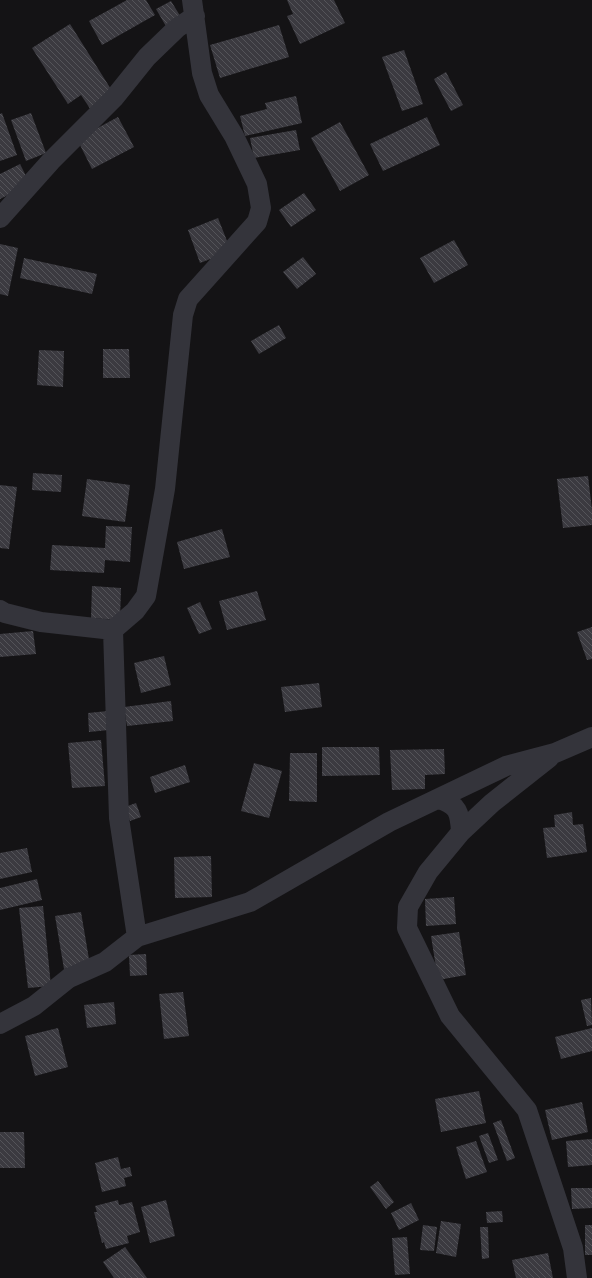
<svg xmlns="http://www.w3.org/2000/svg" width="592" height="1278" font-family="Raleway,sans-serif">
  <style>
    .building { fill: url(#building-back-hatch) }
    .lines { fill: none; stroke-linecap: round; stroke-linejoin: round }
    .minor { stroke: #34343b; stroke-width: 20 }
  </style>
  <defs>
    <pattern id="building-back-hatch" width="6" height="6" patternUnits="userSpaceOnUse"><rect width="6" height="6" fill="#3b3a40"/><path d="M-1 5l2 2M0 0l6 6M5-1l2 2" fill="none" stroke="#545459"/></pattern>
  </defs>
  <rect width="100%" height="100%" fill="#141315"/>
  <path class="building" d="M127,0H146L155,15L102,45L89,21Z
    M287,0H334L345,23L300,44L287,16L293,14Z
    M171,1L182,19L167,28L156,9Z
    M70,24L114,94L91,110L81,95L68,104L32,48Z
    M279,25L289,57L220,78L210,45Z
    M404,50L423,104L402,111L382,57Z
    M446,72L463,105L451,111L434,79Z
    M296,96L302,123L245,136L240,116L267,109L265,103Z
    M2,113L17,155L0,161V114Z
    M31,113L46,153L26,161L11,120Z
    M118,117L134,147L92,169L77,139Z
    M427,117L440,145L383,171L370,144Z
    M340,122L369,175L340,191L311,138Z
    M296,130L300,150L254,158L250,138Z
    M20,164L30,184L0,199V174Z
    M304,193L316,210L291,227L279,210Z
    M218,218L231,251L200,263L188,230Z
    M454,240L468,265L434,283L420,258Z
    M0,244L18,248L8,296L0,294Z
    M303,257L316,274L297,289L283,272Z
    M24,258L97,274L92,294L20,278Z
    M279,325L286,338L259,354L251,341Z
    M103,349H129L130,378H103Z
    M39,350L64,351L63,387L37,385Z
    M33,473L62,475L61,492L32,490Z
    M588,476L592,510V525L563,528L557,479Z
    M87,479L130,485L125,522L82,516Z
    M0,485L17,487L9,549L0,548Z
    M106,526L132,527L130,562L105,560L104,573L50,570L52,545L105,548Z
    M222,529L230,557L184,569L177,542Z
    M92,586L121,588L120,620L91,618Z
    M257,591L266,620L227,630L219,601Z
    M200,602L212,629L199,634L187,608Z
    M592,627V659L587,660L577,632Z
    M33,631L36,654L0,657V634Z
    M164,656L171,685L141,693L134,663Z
    M319,683L322,707L285,712L281,687Z
    M171,701L173,721L127,726L124,707Z
    M108,711L109,730L89,732L88,713Z
    M101,740L105,786L72,788L68,743Z
    M322,747H379L380,775L322,776Z
    M444,749L445,774L425,775V789L392,790L390,750Z
    M290,753H317V802L289,801Z
    M254,763L282,771L269,818L241,811Z
    M185,765L190,782L155,793L150,777Z
    M136,803L141,817L130,821L125,807Z
    M572,812L573,825L583,824L587,852L547,858L543,828L555,827L554,815Z
    M27,848L32,872L0,879V853Z
    M211,856L212,897L175,898L174,857Z
    M37,879L42,900L0,910V888Z
    M454,897L456,924L426,926L425,899Z
    M43,906L51,986L28,988L19,908Z
    M81,912L90,965L64,969L55,916Z
    M459,932L466,975L438,980L431,936Z
    M146,954L147,975L130,976L129,955Z
    M183,992L189,1036L164,1039L159,994Z
    M591,998L592,1025L587,1026L581,1000Z
    M114,1002L116,1024L87,1028L84,1005Z
    M58,1028L68,1067L35,1076L25,1036Z
    M592,1028V1051L561,1059L555,1037Z
    M479,1091L486,1123L441,1132L435,1099Z
    M582,1102L588,1132L552,1140L545,1110Z
    M501,1120L515,1158L507,1161L493,1123Z
    M0,1132H24L25,1168H0Z
    M488,1133L498,1160L489,1163L479,1136Z
    M592,1139V1165L568,1167L566,1141Z
    M476,1141L487,1172L466,1179L456,1147Z
    M118,1157L121,1169L130,1167L132,1176L124,1178L126,1186L102,1192L95,1163Z
    M378,1181L394,1202L386,1209L370,1187Z
    M571,1188H592V1208L572,1209Z
    M118,1200L119,1205L132,1202L140,1232L127,1236L129,1243L106,1249L104,1242L102,1243L94,1212H97L95,1206Z
    M166,1200L175,1236L150,1243L141,1207Z
    M411,1203L419,1220L399,1230L391,1213Z
    M502,1211L503,1222L487,1223L486,1212Z
    M441,1221L461,1224L456,1257L436,1253Z
    M423,1225L437,1227L434,1251L420,1250Z
    M585,1225H592V1255H585Z
    M480,1227H488L489,1258L482,1259Z
    M407,1237L410,1274L395,1275L392,1238Z
    M125,1247L147,1278H114L103,1262Z
    M548,1253L553,1278H516L512,1260Z"/>
  <g class="lines">
    <path class="minor" d="M0,218L51,161L114,98L147,57L177,28L195,16
      M0,610L5,613L41,622L113,630L135,611L146,596L165,489L183,315L188,299L257,222L261,208L257,184L234,136L209,95L202,73L192,0
      M113,630L119,818L137,937
      M549,758L492,803L461,832L428,872L408,907L407,928L450,1016L527,1110L573,1248L577,1278
      M438,799C458,804 460,813 461,832
      M0,1024L34,1006L69,978L105,962L137,937L250,902L389,822L506,766L555,753L592,737"/>
  </g>
</svg>
